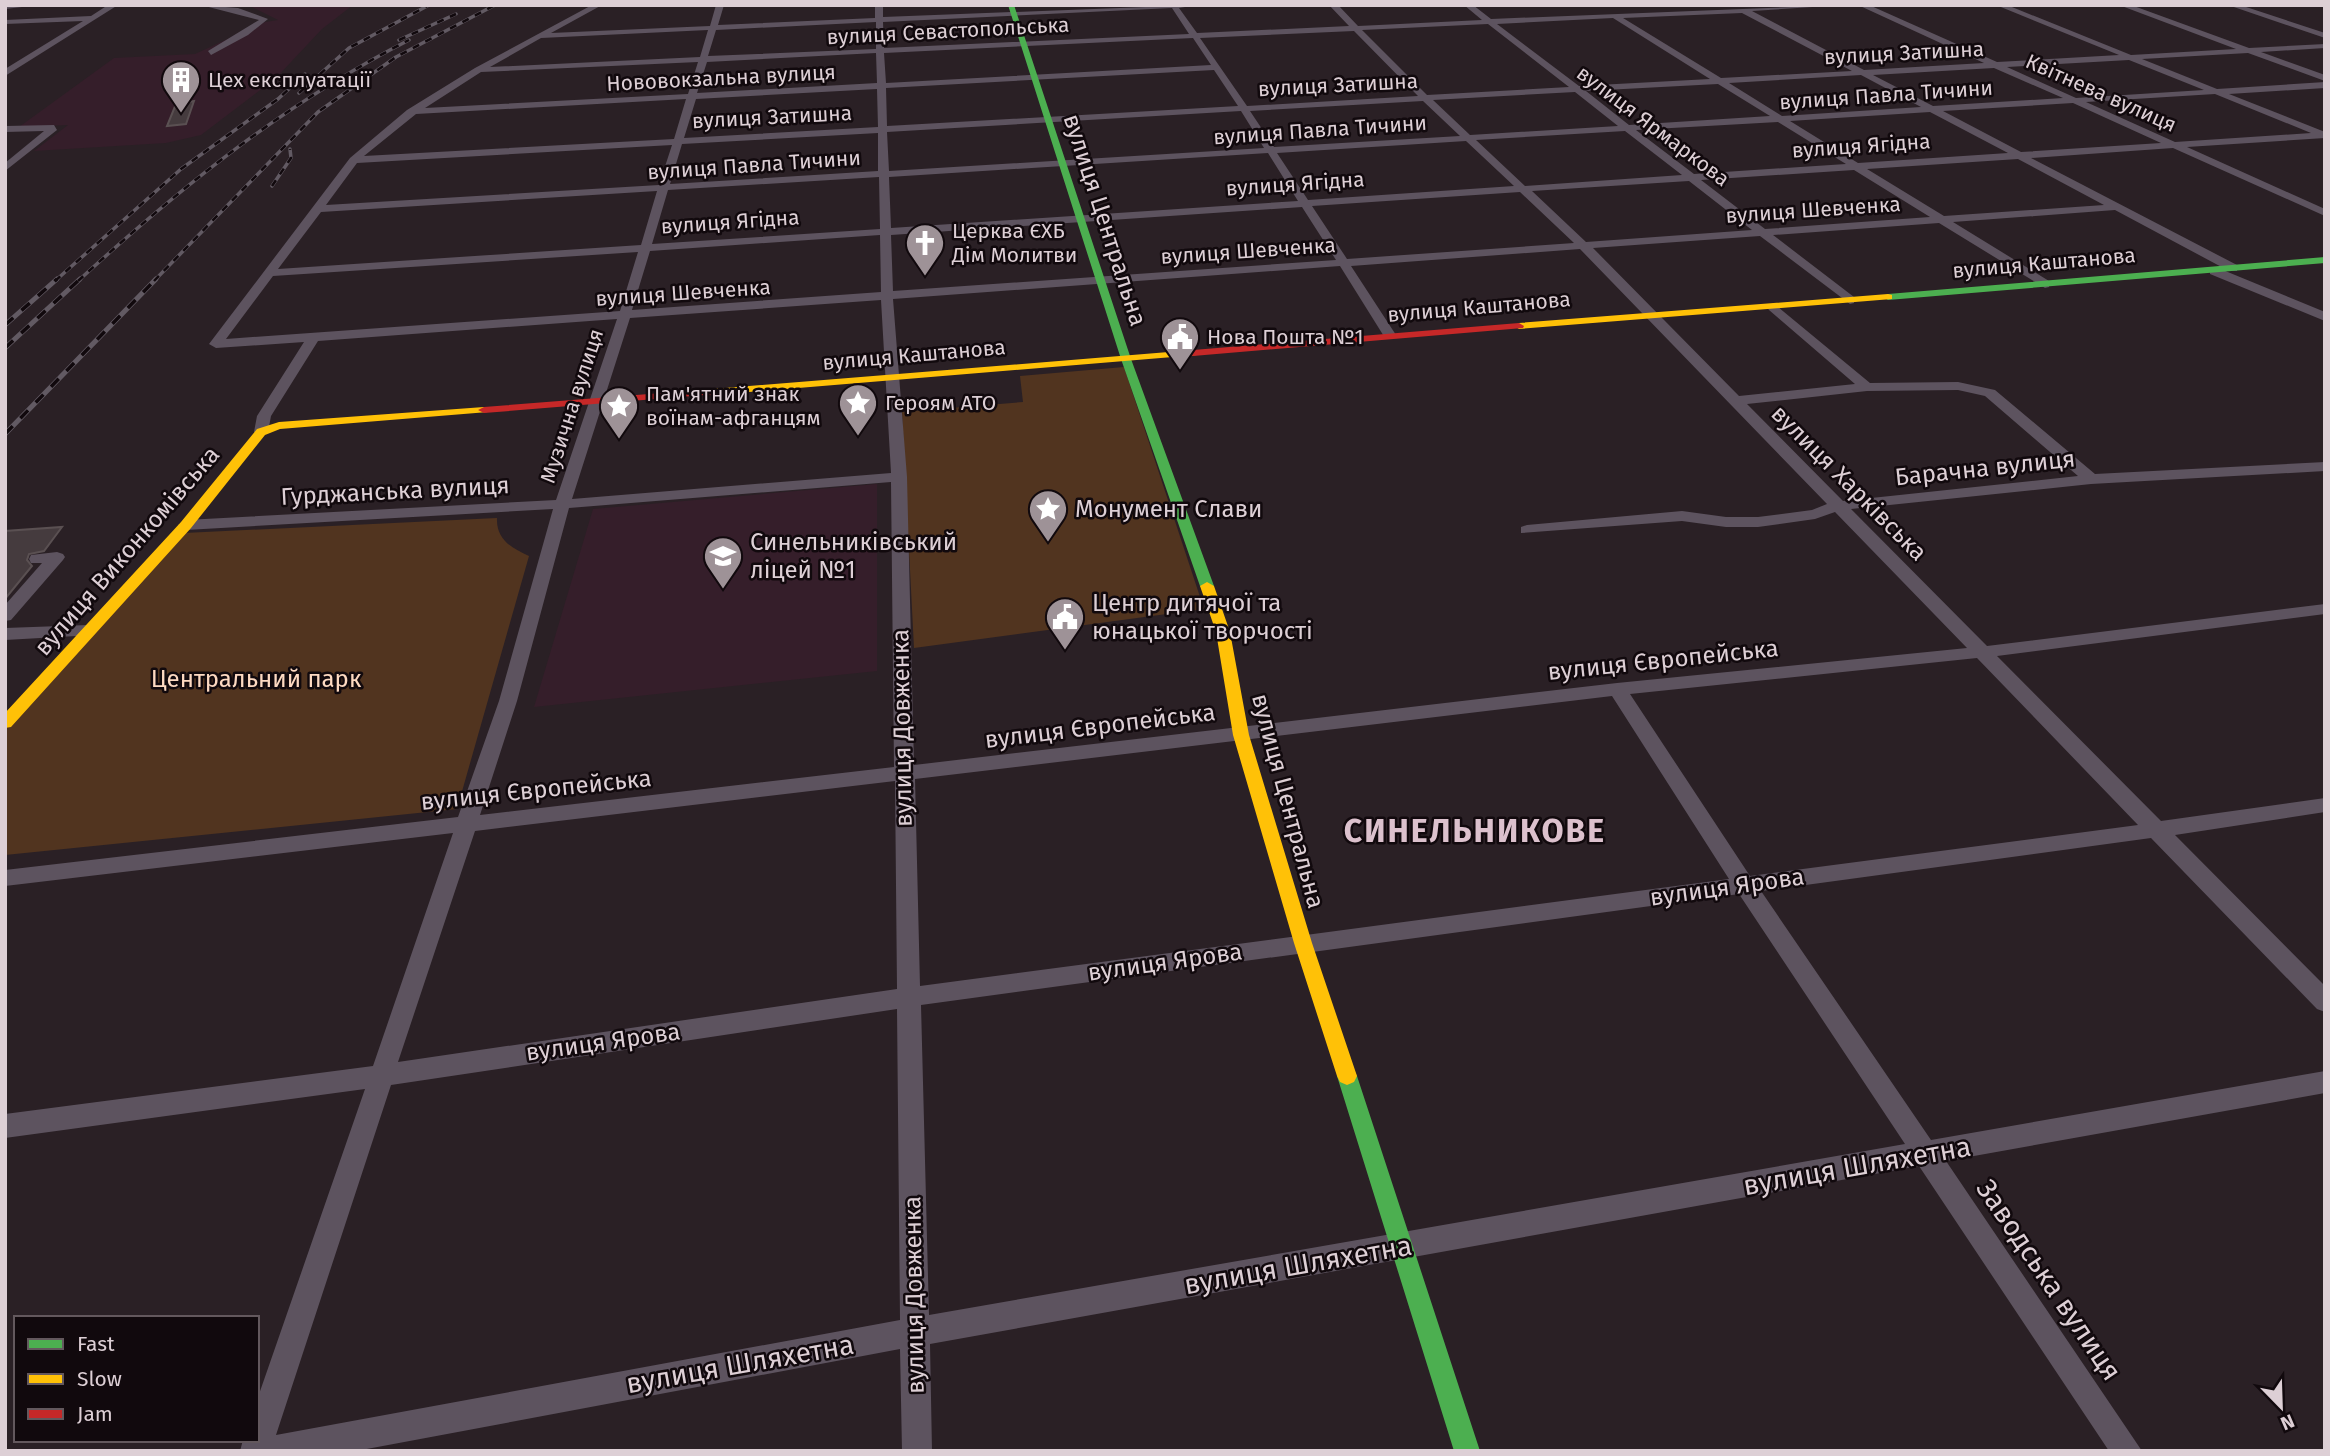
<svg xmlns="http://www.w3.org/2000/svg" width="2330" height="1456" font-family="'Fira Sans',sans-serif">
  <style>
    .built { fill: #351e2a }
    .green { fill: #51341f }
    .building { fill: #453b3e; stroke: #5a5052; stroke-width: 2 }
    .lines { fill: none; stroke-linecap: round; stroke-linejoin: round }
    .street { fill: #5d535f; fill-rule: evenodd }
    .fast { fill: #4caf50; fill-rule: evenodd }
    .slow { fill: #ffc107; fill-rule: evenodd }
    .jam { fill: #c62828; fill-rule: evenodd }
    .rail-far1-casing { stroke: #625a63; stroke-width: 3.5 }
    .rail-casing { stroke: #625a63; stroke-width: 5 }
    .rail-far1 { stroke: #11090d; stroke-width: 2.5; stroke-dasharray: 7; stroke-linecap: butt }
    .rail { stroke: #11090d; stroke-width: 3.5; stroke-dasharray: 11; stroke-linecap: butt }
    .labels { text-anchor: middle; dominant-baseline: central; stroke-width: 5; stroke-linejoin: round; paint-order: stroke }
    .far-street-label { font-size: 21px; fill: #ddcfd5; stroke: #11090d }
    .far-poi-label { font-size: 21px; fill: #ddcfd5; stroke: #11090d; text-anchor: start }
    .street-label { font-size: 24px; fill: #ddcfd5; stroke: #11090d }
    .poi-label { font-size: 24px; fill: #ddcfd5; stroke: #11090d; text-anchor: start }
    .park-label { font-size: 24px; fill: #fdd9c1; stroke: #11090d }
    .near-street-label { font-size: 28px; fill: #ddcfd5; stroke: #11090d }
    .district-label { font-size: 32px; font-weight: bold; letter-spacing: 2px; fill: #dcc1cd; stroke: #11090d }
  </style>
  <rect width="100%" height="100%" fill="#2a2025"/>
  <path class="built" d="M236,5H353L322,29L276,78L201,135L166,143L34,151L68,125L19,127L114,58L195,54L265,22L278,20L252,7Z
    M877,484V671L534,707L593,509Z"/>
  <path class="green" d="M1124,367L1204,609L914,648L902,412L1023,402L1020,376Z
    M497,518C496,539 511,548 529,556L457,809L5,855V724L184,533Z"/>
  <path class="building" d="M194,101L186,124L167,126L176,104Z
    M62,527L44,551L29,554L27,560L32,566L5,599V531Z"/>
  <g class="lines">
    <path class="street" d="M5,5H39L5,9Z
      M108,5H118L5,76V69L83,21L5,24V20L91,16Z
      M201,5L238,8L268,19L248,35L211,55L208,51L259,20Z
      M592,5H602L551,33L710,26L716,5H724L718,25L875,18V5H883V17L1197,5L1179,8L1197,33L1349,26L1329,5H1338L1358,26L1482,20L1464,5H1473L1491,19L1843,5L1752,11L1864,70L1984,63L1858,5H1869L1997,62L2119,55L1996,5H2007L2131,55L2236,49L2119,5H2131L2249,48L2325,44V48L2261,52L2325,75V81L2248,53L2142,59L2217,89L2325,82V88L2229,94L2320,130L2325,132V138L2187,147L2325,209V216L2173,148L2031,158L2237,265V271H2229L2115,210L1953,222L2049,281V287L2045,288L1939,223L1773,235L1854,297V303L1850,304L1760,236L1593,248L1739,396L1855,384L1769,310L1767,307L1773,303L1870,383L1958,382L1995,390L2095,474L2325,462V471L2091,484L1851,509L1987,646L2325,604V614L1997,656L2161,821L2325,798V812L2175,835L2325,986V1012L2317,1009L2151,838L1761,891L1931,1140L2325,1071V1093L1946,1161L2142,1451H2109L1919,1166L930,1344L932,1451H902L900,1349L356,1451H240L243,1440H257V1400L365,1089L5,1138V1114L373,1066L453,833L5,886V870L458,817L499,701L553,509L186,530L178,525L186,520L556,500L617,319L318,341L271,416L268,432L261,436L254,432L257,416L304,342L216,348L209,344L350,158L407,110L475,68ZM1172,8L1189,34L884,48L883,22ZM1742,13L1852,71L1721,78L1623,18ZM1613,18L1710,79L1579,86L1497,24ZM876,22V49L708,56L716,30ZM1488,24L1569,87L1427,95L1362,30ZM708,30L700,57L490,67L541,38ZM1354,31L1418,96L1247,106L1200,38ZM1193,38L1211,65L886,83L884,53ZM876,53L877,83L697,93L707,62ZM2129,60L2204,90L2076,98L2007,67ZM698,62L688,94L425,108L481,72ZM1994,68L2063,98L1933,106L1873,75ZM1214,70L1238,106L887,126L886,88ZM1861,75L1921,107L1782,116L1729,83ZM1718,84L1770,116L1629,125L1586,91ZM877,89L878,127L684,138L696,99ZM1575,92L1618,126L1470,135L1433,100ZM2215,94L2311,133L2175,142L2086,102ZM686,99L674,139L364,156L416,114ZM1423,101L1460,136L1274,147L1250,111ZM2073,103L2161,143L2021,152L1943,111ZM1241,111L1264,148L889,171L887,132ZM1930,112L2008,153L1858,163L1790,121ZM1778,122L1846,164L1694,174L1636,130ZM1625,131L1682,175L1525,186L1476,140ZM878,133V171L670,184L682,144ZM1466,141L1514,186L1308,200L1277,153ZM672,145L659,185L326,205L357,163ZM1268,153L1298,201L891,228L889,177ZM2018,159L2104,205L1944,216L1867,169ZM1854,170L1930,217L1765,229L1701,180ZM879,177L880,229L652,244L668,190ZM1689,181L1752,230L1586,242L1532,191ZM657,191L641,245L278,269L321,212ZM1520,192L1574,243L1347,259L1312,206ZM1302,207L1336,260L893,291L891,235ZM880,235L881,292L632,310L650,251ZM1580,249L1827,504L1812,510L1758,517H1726L1682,511L1527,525L1521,527V533L1682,521L1726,527H1758L1815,519L1835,512L1967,648L1617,683L914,765L907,477L893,299L1340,266L1385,338L1390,339L1396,335L1351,266ZM638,252L620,311L226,339L273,276ZM881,300L891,473L572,499L630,318ZM1958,390L1985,396L2078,476L1843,501L1747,404L1867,391ZM891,482L894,767L480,815L517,701L569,508ZM1977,658L2138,825L1750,876L1630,694ZM1612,696L1729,879L920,986L915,779ZM895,781L897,989L398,1062L475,831ZM1739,894L1905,1144L929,1315L921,1005ZM897,1009L900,1320L276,1435L391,1085Z
      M2228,5H2240L2325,33V38Z
      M54,125L57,130L5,171V163L44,131L5,132V126Z
      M2210,268H2218L2325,312V321L2210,274Z
      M57,552L63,554L65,557L63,560L11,620L5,621V605L42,563H31L29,559L31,555Z
      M88,625L97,631L94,635L5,640V628Z"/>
    <path class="fast" d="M1008,5H1014L1131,359L1214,586L1212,589L1207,590L1200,586L1121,359Z
      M2325,257V263L1888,300L1883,297L1888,294Z
      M1347,1067L1354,1070L1357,1076L1480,1451H1454L1337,1076L1340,1070Z"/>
    <path class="slow" d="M1888,294L1892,295V299L1519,329L1514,326L1519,323Z
      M1193,350L1198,353L1197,355L713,395L707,392L713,389Z
      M484,407L488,408V412L280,429L265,435L191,528L11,727L5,728V713L181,522L257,429L279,422Z
      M1207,582L1214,586L1230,632L1249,735L1312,943L1357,1076L1354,1082L1347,1085L1340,1082L1337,1076L1294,943L1233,735L1216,632L1200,586Z"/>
    <path class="jam" d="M1519,323L1524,326L1523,328L1193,356L1188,353L1193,350Z
      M713,389L719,392L717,394L484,413L478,410L484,407Z"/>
    <g class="rail-far1-casing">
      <path id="rail-far1" d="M399,40L456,14
        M299,93L349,48L429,5
        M272,186L291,158L290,149
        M55,281L181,169L278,99L305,74
        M78,281C182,186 284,104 409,40
        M154,281L318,112L396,57L495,5"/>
    </g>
    <g class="rail-casing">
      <path id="rail" d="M5,325L57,279
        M5,348L80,279
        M5,434L156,279"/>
    </g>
    <use href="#rail-far1" class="rail-far1"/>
    <use href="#rail" class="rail"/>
  </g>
  <defs>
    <g id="building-pin" transform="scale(2.0125)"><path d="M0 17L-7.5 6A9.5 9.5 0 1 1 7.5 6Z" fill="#9e9297" stroke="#11090d"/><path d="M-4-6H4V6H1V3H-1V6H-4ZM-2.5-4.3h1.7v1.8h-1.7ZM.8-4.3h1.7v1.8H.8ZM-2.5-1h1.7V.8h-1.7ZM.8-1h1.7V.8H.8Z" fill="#fff"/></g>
    <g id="church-pin" transform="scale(2.0125)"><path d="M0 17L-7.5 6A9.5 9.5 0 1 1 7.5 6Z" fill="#9e9297" stroke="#11090d"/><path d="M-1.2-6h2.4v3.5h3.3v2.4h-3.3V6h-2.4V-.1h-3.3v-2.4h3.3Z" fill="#fff"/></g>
    <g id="civic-pin" transform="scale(2.0125)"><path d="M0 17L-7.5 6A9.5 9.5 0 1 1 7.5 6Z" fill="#9e9297" stroke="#11090d"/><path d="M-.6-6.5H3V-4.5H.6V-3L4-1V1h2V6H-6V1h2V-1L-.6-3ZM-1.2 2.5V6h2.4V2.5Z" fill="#fff"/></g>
    <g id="sight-pin" transform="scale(2.0125)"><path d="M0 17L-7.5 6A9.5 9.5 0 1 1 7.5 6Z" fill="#9e9297" stroke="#11090d"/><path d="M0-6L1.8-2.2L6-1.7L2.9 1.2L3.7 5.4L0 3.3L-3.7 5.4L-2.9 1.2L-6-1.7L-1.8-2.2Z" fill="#fff"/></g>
    <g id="school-pin" transform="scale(2.0125)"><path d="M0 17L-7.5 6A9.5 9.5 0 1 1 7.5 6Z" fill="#9e9297" stroke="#11090d"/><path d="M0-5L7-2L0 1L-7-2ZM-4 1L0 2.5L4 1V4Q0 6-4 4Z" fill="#fff"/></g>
  </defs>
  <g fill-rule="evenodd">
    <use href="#building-pin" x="181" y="80"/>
    <use href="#church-pin" x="925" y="243"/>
    <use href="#civic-pin" x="1180" y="337"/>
    <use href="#sight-pin" x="858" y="403"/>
    <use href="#sight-pin" x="619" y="406"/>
    <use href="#sight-pin" x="1048" y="509"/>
    <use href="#school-pin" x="723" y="556"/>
    <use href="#civic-pin" x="1065" y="617"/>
  </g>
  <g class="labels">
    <g class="far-street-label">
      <text transform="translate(948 31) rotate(-3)">вулиця Севастопольська</text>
      <text transform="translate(1904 53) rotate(-3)">вулиця Затишна</text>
      <text transform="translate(721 78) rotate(-3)">Нововокзальна вулиця</text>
      <text transform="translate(1338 85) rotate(-3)">вулиця Затишна</text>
      <text transform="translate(2101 93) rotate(24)">Квітнева вулиця</text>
      <text transform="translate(1886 95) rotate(-4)">вулиця Павла Тичини</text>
      <text transform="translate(772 117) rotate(-3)">вулиця Затишна</text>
      <text transform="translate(1653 126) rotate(37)">вулиця Ярмаркова</text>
      <text transform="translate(1320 130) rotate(-4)">вулиця Павла Тичини</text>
      <text transform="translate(1861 146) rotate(-4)">вулиця Ягідна</text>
      <text transform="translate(754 165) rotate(-4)">вулиця Павла Тичини</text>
      <text transform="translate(1295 184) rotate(-4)">вулиця Ягідна</text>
      <text transform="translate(1813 210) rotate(-4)">вулиця Шевченка</text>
      <text transform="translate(730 222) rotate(-4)">вулиця Ягідна</text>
      <text transform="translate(1248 251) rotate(-4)">вулиця Шевченка</text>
      <text transform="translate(2044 263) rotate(-5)">вулиця Каштанова</text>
      <text transform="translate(683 293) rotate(-4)">вулиця Шевченка</text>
      <text transform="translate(1479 307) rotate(-5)">вулиця Каштанова</text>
      <text transform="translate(914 355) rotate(-5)">вулиця Каштанова</text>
      <text transform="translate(572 406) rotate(-72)">Музична вулиця</text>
    </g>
    <g class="far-poi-label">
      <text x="208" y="80">Цех експлуатації</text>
      <text x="952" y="231">Церква ЄХБ<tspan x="952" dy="24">Дім Молитви</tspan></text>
      <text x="1207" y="337">Нова Пошта №1</text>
      <text x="646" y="394">Пам'ятний знак<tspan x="646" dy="24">воїнам-афганцям</tspan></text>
      <text x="885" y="403">Героям АТО</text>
    </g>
    <g class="street-label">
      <text transform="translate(1105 220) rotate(72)">вулиця Центральна</text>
      <text transform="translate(1985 468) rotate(-6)">Барачна вулиця</text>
      <text transform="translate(1849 483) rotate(45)">вулиця Харківська</text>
      <text transform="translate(395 491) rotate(-3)">Гурджанська вулиця</text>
      <text transform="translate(127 551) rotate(-49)">вулиця Виконкомівська</text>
      <text transform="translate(1663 660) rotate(-6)">вулиця Європейська</text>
      <text transform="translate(1100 726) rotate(-7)">вулиця Європейська</text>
      <text transform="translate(902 728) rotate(-91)">вулиця Довженка</text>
      <text transform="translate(536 790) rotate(-6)">вулиця Європейська</text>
      <text transform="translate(1288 801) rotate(75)">вулиця Центральна</text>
      <text transform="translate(1727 887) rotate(-8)">вулиця Ярова</text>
      <text transform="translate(1165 962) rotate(-8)">вулиця Ярова</text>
      <text transform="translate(603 1042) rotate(-8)">вулиця Ярова</text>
      <text transform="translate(914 1295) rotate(-91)">вулиця Довженка</text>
    </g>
    <g class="poi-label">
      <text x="1075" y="509">Монумент Слави</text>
      <text x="750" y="542">Синельниківський<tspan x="750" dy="28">ліцей №1</tspan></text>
      <text x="1092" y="603">Центр дитячої та<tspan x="1092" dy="28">юнацької творчості</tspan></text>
    </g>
    <g class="park-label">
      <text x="256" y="679">Центральний парк</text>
    </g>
    <g class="near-street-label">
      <text transform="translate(1857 1166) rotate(-10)">вулиця Шляхетна</text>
      <text transform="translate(1298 1265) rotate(-10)">вулиця Шляхетна</text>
      <text transform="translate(2049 1280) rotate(56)">Заводська вулиця</text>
      <text transform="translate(740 1364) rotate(-10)">вулиця Шляхетна</text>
    </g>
    <g class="district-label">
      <text x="1475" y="831">СИНЕЛЬНИКОВЕ</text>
    </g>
  </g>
  <rect width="2330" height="1456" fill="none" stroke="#ddcfd5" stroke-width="14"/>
  <rect x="14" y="1316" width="245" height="126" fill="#11090d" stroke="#63585d" stroke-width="2"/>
  <rect x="28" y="1339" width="35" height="10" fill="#4caf50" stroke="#63585d" stroke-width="2"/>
  <text x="77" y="1351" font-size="21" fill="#ddcfd5">Fast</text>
  <rect x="28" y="1374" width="35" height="10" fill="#ffc107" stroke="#63585d" stroke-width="2"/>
  <text x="77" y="1386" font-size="21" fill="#ddcfd5">Slow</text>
  <rect x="28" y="1409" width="35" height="10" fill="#c62828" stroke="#63585d" stroke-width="2"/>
  <text x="77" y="1421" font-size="21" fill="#ddcfd5">Jam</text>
  <g transform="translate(2281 1407) rotate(157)" stroke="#11090d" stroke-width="5" paint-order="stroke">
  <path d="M0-5L12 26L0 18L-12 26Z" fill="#ddcfd5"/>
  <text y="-10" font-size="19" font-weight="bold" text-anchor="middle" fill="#ddcfd5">N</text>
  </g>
</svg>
